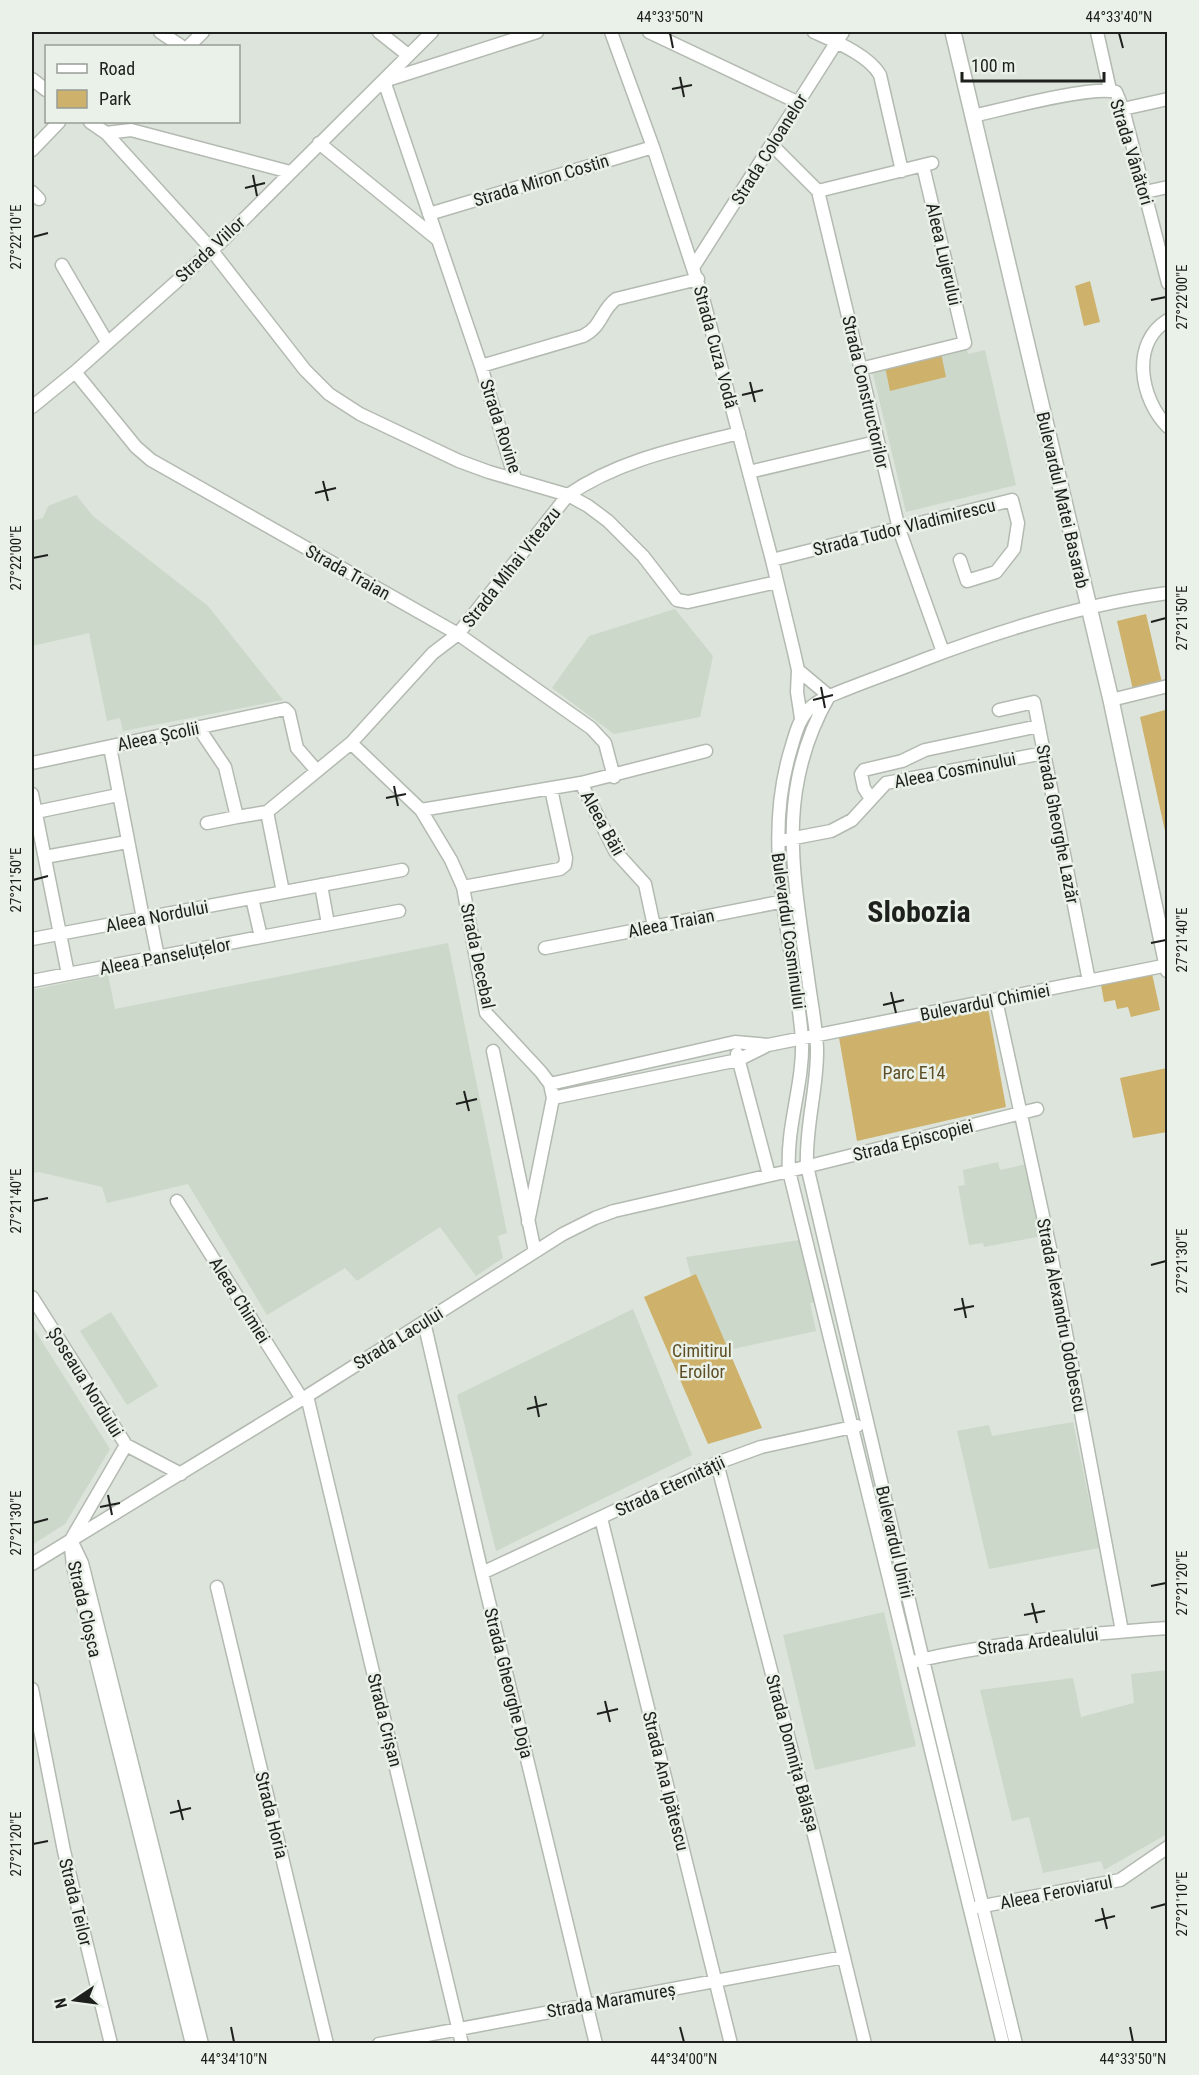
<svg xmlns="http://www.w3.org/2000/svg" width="1199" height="2075" font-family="'Roboto Condensed',sans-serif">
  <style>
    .built { fill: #ccd8c9 }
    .green { fill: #ceb16a }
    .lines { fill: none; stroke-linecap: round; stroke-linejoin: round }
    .minor-casing { stroke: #b3bab1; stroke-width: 15 }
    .major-casing { stroke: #b3bab1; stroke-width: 18 }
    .minor { stroke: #fff; stroke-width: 12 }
    .major { stroke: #fff; stroke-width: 15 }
    .ticks { fill: none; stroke: #1d201d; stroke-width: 2 }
    .labels { text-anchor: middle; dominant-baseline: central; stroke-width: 5; stroke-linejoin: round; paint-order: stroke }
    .street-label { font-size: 18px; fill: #1d201d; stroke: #eaf1e8 }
    .park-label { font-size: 18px; fill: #5e4e26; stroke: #eaf1e8 }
    .town-label { font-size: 30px; font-weight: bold; fill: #1d201d; stroke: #eaf1e8 }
    .neatline { fill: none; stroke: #1d201d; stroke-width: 2 }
    .ticks-label { font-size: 15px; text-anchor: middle; fill: #1d201d }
  </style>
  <rect width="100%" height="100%" fill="#dde4db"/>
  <path class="built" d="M966,346L968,354L985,350L1016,485L906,512L872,370Z
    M76,495L93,516L208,606L283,700L123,731L120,718L107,721L89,633L32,646V521L43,518L48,506Z
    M675,609L713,656L700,717L614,734L552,688L589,636Z
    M448,943L507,1233L498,1236L503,1258L476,1276L440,1227L357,1281L345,1268L267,1315L188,1184L107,1203L102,1187L39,1172L32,1173V990L108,974L115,1009Z
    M998,1162L1000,1170L1027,1164L1042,1236L984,1247L983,1243L969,1245L958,1186L965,1185L963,1170Z
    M800,1240L816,1302L810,1303L816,1331L728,1350L696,1274L691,1276L686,1257Z
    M633,1309L692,1455L496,1551L457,1395Z
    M111,1312L158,1386L127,1405L80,1331Z
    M32,1326L110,1449L65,1524L32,1545Z
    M1073,1422L1099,1548L989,1569L957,1431L989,1425L992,1436Z
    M884,1612L916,1746L815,1770L783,1635Z
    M1167,1670V1834L1104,1870L1101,1861L1043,1873L1029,1817L1012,1821L980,1690L1073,1678L1081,1717L1134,1703L1131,1674Z"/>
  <path class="green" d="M1090,281L1100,322L1084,326L1075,286Z
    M941,353L946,377L890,391L885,367Z
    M1146,614L1163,687L1134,694L1117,621Z
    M1165,710L1168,720L1167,840L1140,717Z
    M1151,969L1160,1010L1131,1017L1128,1007L1117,1009L1115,1000L1104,1002L1100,979Z
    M987,1002L1006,1107L857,1141L838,1032Z
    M1167,1068V1132L1133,1138L1120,1078Z
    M696,1274L762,1428L708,1444L644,1297Z"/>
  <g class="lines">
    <g class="minor-casing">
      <path id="minor" d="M160,32L181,46
        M379,32L408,55
        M611,32L653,147L704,302L772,560L794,652L798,670L797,692L801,718
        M649,32L797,102
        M814,32C834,41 869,55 880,75L902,171
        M1097,32L1110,90
        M189,46L203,32
        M32,79L46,90
        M1123,109L1168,99
        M973,116C1000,110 1093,85 1116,92L1123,109L1168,283
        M90,122L106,133L206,243L305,370L329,394L360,414L459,461L489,472L568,495L588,506L608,521L643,556L677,600L688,602L777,582
        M106,133L131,130L290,172
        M319,143L437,239
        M772,145L818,191L899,529L943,652
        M32,150L59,122
        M818,191L932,163
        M32,192L39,199
        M1145,192L1168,187
        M429,214L653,147
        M62,265L107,342
        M694,266L843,32
        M1168,320C1130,343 1140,399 1168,427
        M481,366L583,336C602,327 601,310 616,299L698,279
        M860,369L965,343L923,166
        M75,372L136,447L151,460L458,634L591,728L605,743L614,777
        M32,407L75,372L222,241L432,32
        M749,472L876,442
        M515,479L481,366L384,81L537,32
        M772,560L1012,500L1018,523L1014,549L996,572L967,581L960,560
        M798,670L829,696
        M829,696C773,794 795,879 809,985C812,1006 816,1027 817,1048C818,1087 805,1126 807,1166L923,1660L1016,2044
        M1111,700L1168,686
        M999,710L1034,702L1089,981
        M198,727L225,767L237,817L267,812L351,743L433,653L458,634L568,495C619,460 680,448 739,433
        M351,743L421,810L451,860L463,887L486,1013L541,1072L550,1084L553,1098L528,1222
        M110,747L143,918
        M32,763L285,709L289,713L297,748L317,771
        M581,783L615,851L645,884L654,926
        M32,794L68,974L261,937
        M871,799L864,788L861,774L864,770L902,761L925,750L1039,726
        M421,810L581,783L706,751
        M36,812L118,795
        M267,812L283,892
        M207,823L237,817
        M784,840L831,831L852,820L886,783L1044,753
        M45,857L127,842
        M321,885L328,924
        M463,887L560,869L565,865L566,858L551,789
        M252,898L261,937L399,911
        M150,917L158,957
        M32,939L402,870
        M545,948L790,900
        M32,981L68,974
        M996,1000L1050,1248L1122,1631
        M493,1051L535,1252
        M737,1054L769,1175
        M550,1084L735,1042L768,1045
        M553,1098L738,1060L768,1045L1168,965
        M177,1201L302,1399
        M32,1297L126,1445L181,1474
        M424,1322L482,1573L596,2044
        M307,1396L462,2044
        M717,1463L815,1839L865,2044
        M601,1518L731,2044
        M72,1538L126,1445
        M71,1540L82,1563L202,2044
        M71,1547L73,1566L192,2044
        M32,1564L307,1396L563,1234L595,1218L614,1211L789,1171L1037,1109
        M482,1573L717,1463L761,1447L857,1426
        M217,1587L327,2044
        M916,1661C998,1642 1084,1634 1168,1628
        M32,1689L64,1851L111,2044
        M978,1907L1120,1880L1168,1847
        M379,2044L844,1957
        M1003,2044L789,1171C786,1126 804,1083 802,1039C794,940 761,851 790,752C795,736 798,719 811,707C821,698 835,694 847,689C872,679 898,670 923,660C1001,630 1084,604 1168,593"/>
    </g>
    <g class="major-casing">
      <path id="major" d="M953,32L1111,700L1168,970"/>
    </g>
    <use href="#minor" class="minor"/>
    <use href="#major" class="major"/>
  </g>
  <path class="ticks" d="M670,33L673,48M1119,33L1123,48M680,77L684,97M672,89L692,85M253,175L257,196M245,188L265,183M33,237L48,233M1151,300L1166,297M750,382L755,402M742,395L763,390M323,481L328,501M315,493L336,488M33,558L48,555M1151,622L1166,618M821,687L825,708M813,700L833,695M394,786L398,806M386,798L406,794M33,880L48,876M1151,943L1166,940M891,992L896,1013M883,1005L904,1000M464,1091L469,1111M456,1104L477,1099M33,1201L48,1198M1151,1265L1166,1261M962,1298L966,1318M954,1310L974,1306M535,1396L539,1417M527,1409L547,1404M108,1495L112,1515M100,1507L120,1503M33,1523L48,1519M1151,1586L1166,1583M1032,1603L1037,1623M1024,1615L1045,1611M605,1701L610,1722M597,1714L618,1709M178,1800L183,1820M170,1813L191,1808M33,1844L48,1841M1102,1908L1107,1929M1151,1908L1166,1904M1095,1921L1115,1916M231,2027L234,2042M680,2027L684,2042M1130,2027L1133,2042"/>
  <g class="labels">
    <g class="street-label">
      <text transform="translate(769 149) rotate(-58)">Strada Coloanelor</text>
      <text transform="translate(1132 152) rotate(73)">Strada Vânători</text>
      <text transform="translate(541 180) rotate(-17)">Strada Miron Costin</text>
      <text transform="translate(210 249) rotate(-43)">Strada Viilor</text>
      <text transform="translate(944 254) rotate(77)">Aleea Lujerului</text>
      <text transform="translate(716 347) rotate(75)">Strada Cuza Vodă</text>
      <text transform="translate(866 392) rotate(77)">Strada Constructorilor</text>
      <text transform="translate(501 426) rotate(72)">Strada Rovine</text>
      <text transform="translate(1063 500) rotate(77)">Bulevardul Matei Basarab</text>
      <text transform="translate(904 527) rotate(-14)">Strada Tudor Vladimirescu</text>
      <text transform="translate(511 567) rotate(-52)">Strada Mihai Viteazu</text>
      <text transform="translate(348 572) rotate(29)">Strada Traian</text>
      <text transform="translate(158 736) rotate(-12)">Aleea Școlii</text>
      <text transform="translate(955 770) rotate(-11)">Aleea Cosminului</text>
      <text transform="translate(603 823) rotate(61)">Aleea Băii</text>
      <text transform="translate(1058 824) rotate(79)">Strada Gheorghe Lazăr</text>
      <text transform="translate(157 916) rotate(-11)">Aleea Nordului</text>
      <text transform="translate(671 923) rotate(-11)">Aleea Traian</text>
      <text transform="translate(789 931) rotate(82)">Bulevardul Cosminului</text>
      <text transform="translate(165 956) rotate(-11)">Aleea Panseluțelor</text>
      <text transform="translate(478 956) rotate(78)">Strada Decebal</text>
      <text transform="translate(985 1002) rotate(-11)">Bulevardul Chimiei</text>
      <text transform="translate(913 1140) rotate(-14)">Strada Episcopiei</text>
      <text transform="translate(240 1300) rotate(58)">Aleea Chimiei</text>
      <text transform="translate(1062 1315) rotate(79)">Strada Alexandru Odobescu</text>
      <text transform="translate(398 1338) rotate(-32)">Strada Lacului</text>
      <text transform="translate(86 1382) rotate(58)">Șoseaua Nordului</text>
      <text transform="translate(670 1486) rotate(-25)">Strada Eternității</text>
      <text transform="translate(895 1542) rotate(77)">Bulevardul Unirii</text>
      <text transform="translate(85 1609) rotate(77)">Strada Cloșca</text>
      <text transform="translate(1038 1641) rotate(-7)">Strada Ardealului</text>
      <text transform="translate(509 1683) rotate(76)">Strada Gheorghe Doja</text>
      <text transform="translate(385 1720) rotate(76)">Strada Crișan</text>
      <text transform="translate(793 1753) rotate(75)">Strada Domnița Bălașa</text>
      <text transform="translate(666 1781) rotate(76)">Strada Ana Ipătescu</text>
      <text transform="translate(272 1815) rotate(76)">Strada Horia</text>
      <text transform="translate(1056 1892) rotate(-11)">Aleea Feroviarul</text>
      <text transform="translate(76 1902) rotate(76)">Strada Teilor</text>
      <text transform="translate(611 2000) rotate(-10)">Strada Maramureș</text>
    </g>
    <g class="park-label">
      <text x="914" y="1072">Parc E14</text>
      <text x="702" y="1350">Cimitirul<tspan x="702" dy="21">Eroilor</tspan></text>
    </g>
    <g class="town-label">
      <text x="919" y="911">Slobozia</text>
    </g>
  </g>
  <rect width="1199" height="2075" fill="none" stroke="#eaf1e8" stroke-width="66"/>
  <rect x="45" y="45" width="195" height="78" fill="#eaf1e8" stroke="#989d97" stroke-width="1.5"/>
  <rect x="57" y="64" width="30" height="9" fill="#ffffff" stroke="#989d97" stroke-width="1.5"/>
  <text x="99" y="75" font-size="18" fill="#1d201d">Road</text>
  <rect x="57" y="90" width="30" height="18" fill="#ceb16a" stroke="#989d97" stroke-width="1.5"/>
  <text x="99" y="105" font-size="18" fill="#1d201d">Park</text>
  <g transform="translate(75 2000) rotate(257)" stroke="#eaf1e8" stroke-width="4.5" paint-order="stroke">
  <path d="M0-4.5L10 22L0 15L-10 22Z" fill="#1d201d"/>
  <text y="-9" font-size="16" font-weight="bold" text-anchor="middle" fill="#1d201d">N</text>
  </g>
  <path d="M962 72v9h142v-9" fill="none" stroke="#1d201d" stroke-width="3"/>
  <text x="971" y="72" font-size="18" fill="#1d201d" stroke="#eaf1e8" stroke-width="4.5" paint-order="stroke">100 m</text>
  <rect x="33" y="33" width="1133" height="2009" class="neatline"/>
  <g class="ticks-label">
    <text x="670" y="22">44°33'50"N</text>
    <text x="1119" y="22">44°33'40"N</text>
    <text transform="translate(16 237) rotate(-90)" y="5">27°22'10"E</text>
    <text transform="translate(1182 297) rotate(-90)" y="5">27°22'00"E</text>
    <text transform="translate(16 558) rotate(-90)" y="5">27°22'00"E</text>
    <text transform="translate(1182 618) rotate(-90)" y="5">27°21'50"E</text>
    <text transform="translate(16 880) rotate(-90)" y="5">27°21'50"E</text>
    <text transform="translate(1182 940) rotate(-90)" y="5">27°21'40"E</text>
    <text transform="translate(16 1201) rotate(-90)" y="5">27°21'40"E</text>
    <text transform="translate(1182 1261) rotate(-90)" y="5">27°21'30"E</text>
    <text transform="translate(16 1523) rotate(-90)" y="5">27°21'30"E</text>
    <text transform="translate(1182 1583) rotate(-90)" y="5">27°21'20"E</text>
    <text transform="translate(16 1844) rotate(-90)" y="5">27°21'20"E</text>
    <text transform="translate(1182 1904) rotate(-90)" y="5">27°21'10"E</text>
    <text x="234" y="2064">44°34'10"N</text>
    <text x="684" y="2064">44°34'00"N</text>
    <text x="1133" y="2064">44°33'50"N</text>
  </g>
</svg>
